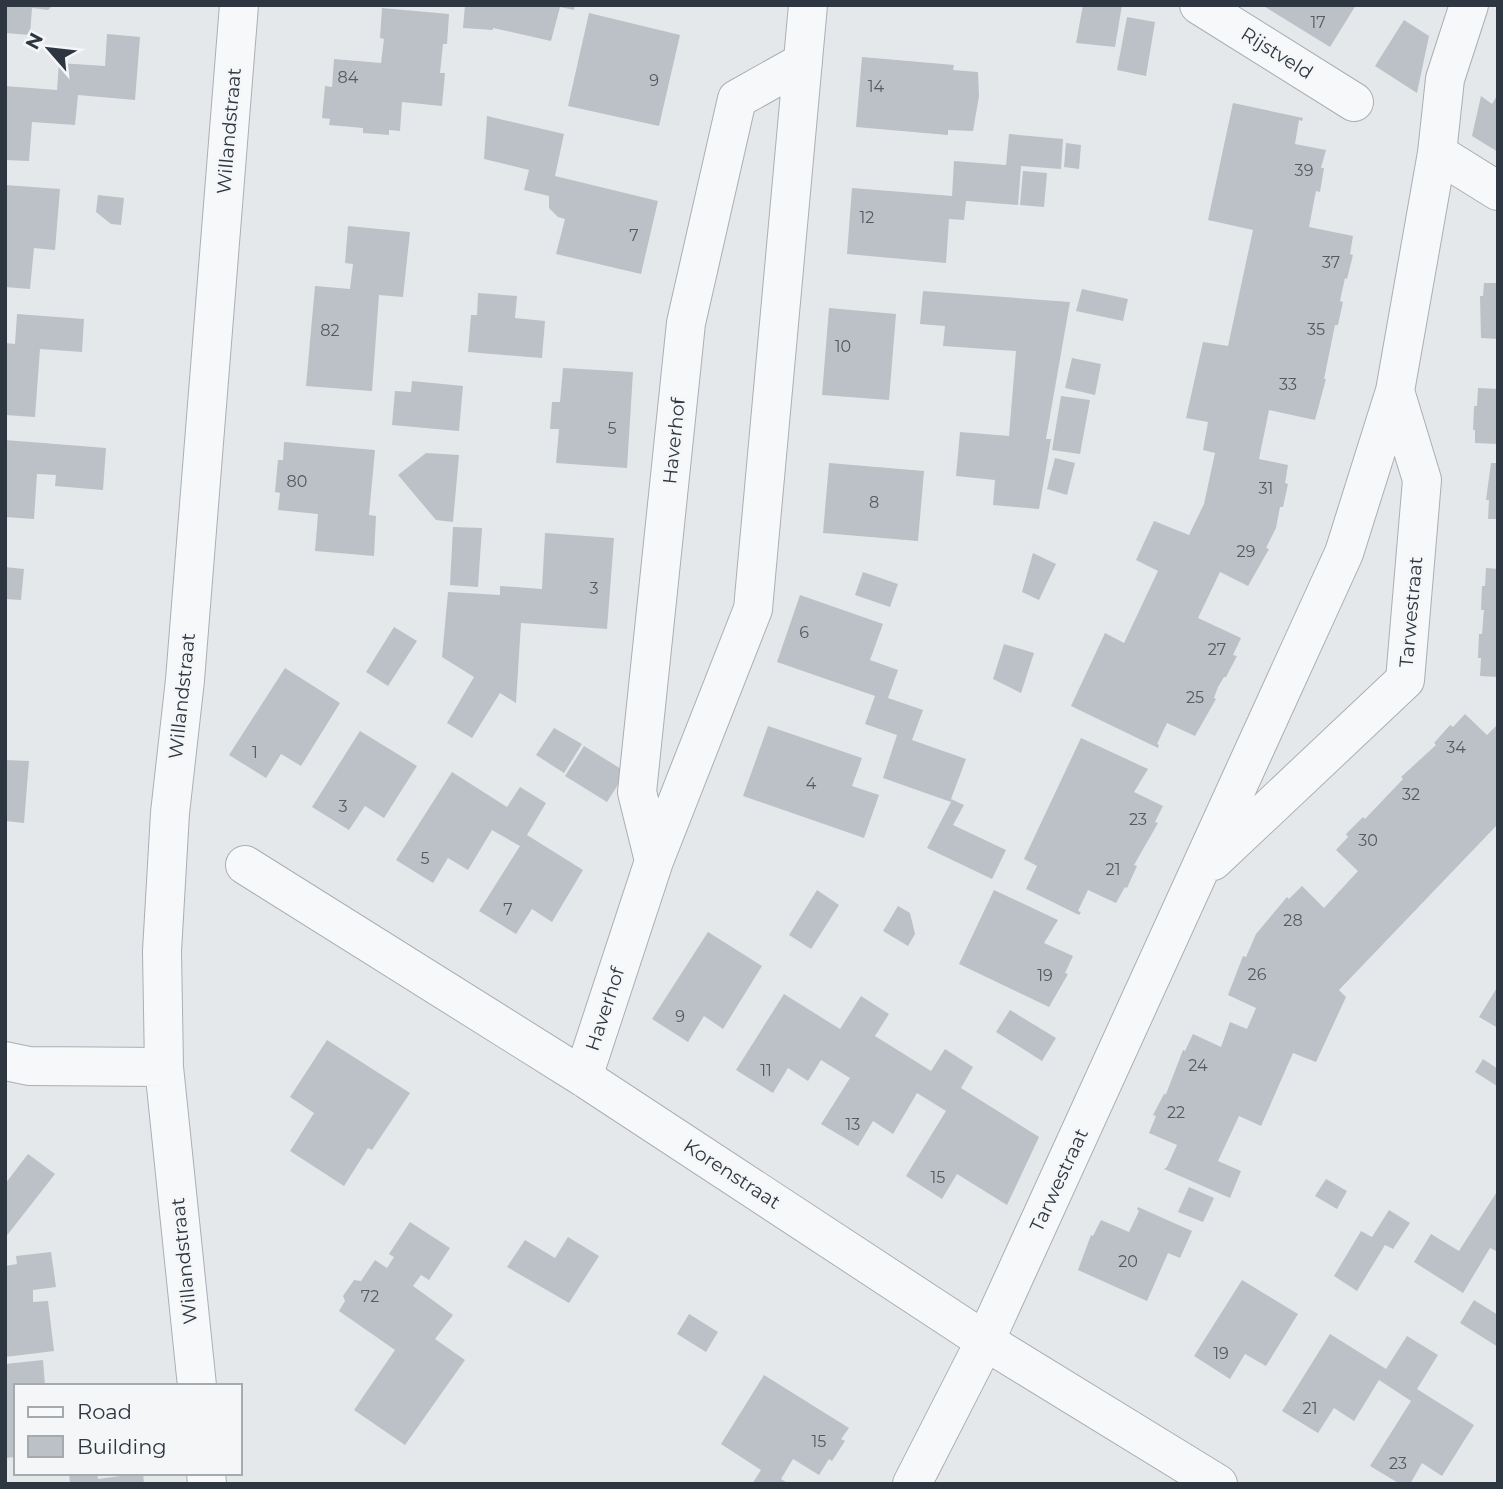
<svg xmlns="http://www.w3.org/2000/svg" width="1503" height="1489" font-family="Montserrat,sans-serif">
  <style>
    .building { fill: #bcc1c7 }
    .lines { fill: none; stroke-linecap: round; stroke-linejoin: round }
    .street-casing { stroke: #aaafb5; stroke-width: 40 }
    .street { stroke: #f7f8f9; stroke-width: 38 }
    .labels { text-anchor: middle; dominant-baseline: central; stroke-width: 5; stroke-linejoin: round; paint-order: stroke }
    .number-label { font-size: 16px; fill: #525a62 }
    .street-label { font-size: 19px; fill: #2e3741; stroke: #f4f6f8 }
  </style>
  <rect width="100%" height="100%" fill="#e4e8eb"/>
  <path class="building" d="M5,5H53L48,10L32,8L30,35L5,33Z
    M465,5H575L574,10L560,7L551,41L493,28V30L463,28Z
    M1083,5H1122L1115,47L1076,43Z
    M1262,5H1356L1330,47Z
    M382,8L449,14L447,44H443L440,73H445L442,106L402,102L400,131L389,130V135L363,133V128L329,125L330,119L322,118L325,86L332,87L334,59L381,63L384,39L380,38Z
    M589,13L680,35L659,126L568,106Z
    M1127,17L1155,22L1146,76L1117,70Z
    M1404,20L1429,36L1417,93L1375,66Z
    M107,34L140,37L135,100L78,95L75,125L32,122L29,161L5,160V86L57,90L59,63L105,66Z
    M862,57L954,65L953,70L978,72L979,96L973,131L948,130V135L856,127Z
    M1498,94V152L1472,136L1481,96L1492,104Z
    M1233,103L1303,118L1302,121L1299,120L1295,144L1326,150L1321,168H1324L1320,192L1316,191L1309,227L1353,236L1350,254L1353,255L1347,279L1345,278L1340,301L1343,302L1338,325H1335L1324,379H1326L1315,420L1269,410L1259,459L1288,465L1285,483L1288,484L1283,507H1280L1276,528L1266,548L1269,549L1248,586L1220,572L1198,618L1241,638L1233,655L1237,656L1226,677H1224L1218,687L1214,698L1216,699L1195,736L1167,723L1157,744L1159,745L1158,748L1071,706L1105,633L1124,643L1158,571L1136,560L1154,521L1189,535L1204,504L1215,453L1203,450L1208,422L1186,418L1203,342L1228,346L1253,230L1208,220Z
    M487,116L564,134L555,176L658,201L641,274L556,254L565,219L558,217L549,208V196L524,190L529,170L484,159Z
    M1009,134L1063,139L1061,169L1021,166L1018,205L966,201L964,220L949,219L946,263L847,254L852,188L952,196L954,161L1006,165Z
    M1066,143L1081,145L1079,169L1064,167Z
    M1023,171L1047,173L1044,207L1020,205Z
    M5,185L60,189L55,250L34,248L30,289L5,287Z
    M98,195L124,198L121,225L111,224L96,212Z
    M348,226L410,232L403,297L379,295L372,391L306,386L315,286L350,289L353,264L345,263Z
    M1484,283H1498V339L1481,338L1480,296H1483Z
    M1082,289L1128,299L1123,321L1076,311Z
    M923,291L1070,302L1046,439H1051L1039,509L993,505L995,480L956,476L960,432L1009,436L1016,351L943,346L945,326L920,324Z
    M478,293L517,296L515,318L545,321L542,358L468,352L471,315H477Z
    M829,308L896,314L889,400L822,395Z
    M17,314L84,319L82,352L40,349L35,417L5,415V343L15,344Z
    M1072,358L1101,364L1095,395L1065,388Z
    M563,368L633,372L627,468L556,463L559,429H550L552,402H560Z
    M412,381L463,386L459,431L392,425L395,391L411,392Z
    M1478,388L1498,389V444L1475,443V430H1473L1474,406H1477Z
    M1061,396L1090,400L1080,454L1052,450Z
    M5,440L106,448L103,490L55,486L56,475L37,474L34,519L5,517Z
    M284,442L375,450L369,515L376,516L374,556L315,551L318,514L278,510L280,493L275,492L278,460H283Z
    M426,453L459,455L453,522L436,520L398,475Z
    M1055,458L1075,463L1067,495L1047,489Z
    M829,463L924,471L918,541L823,533Z
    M1491,463H1498V519H1488L1489,500H1486Z
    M453,527L482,528L478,587L450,585Z
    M545,533L614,538L607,629L521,623L516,703L500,693L472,738L447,723L474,677L442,657L448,592L500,595V586L542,589Z
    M1033,553L1056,564L1039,600L1022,592Z
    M5,567L24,569L21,600L5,599Z
    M1486,568L1498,569V677L1480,676L1481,658H1478L1479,634H1482L1484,610H1481L1482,586H1485Z
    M863,572L898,584L890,607L855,595Z
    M800,595L883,624L870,660L898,670L888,698L923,710L912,740L966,759L951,799L964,805L953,825L1006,850L992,879L927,848L951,802L883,778L897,735L865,724L875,696L777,662Z
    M394,627L417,641L388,686L366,672Z
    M1004,644L1034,653L1021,693L993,679Z
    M285,668L340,703L301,766L281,754L266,778L229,755Z
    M1465,714L1487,735L1498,724V824L1339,990L1346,997L1316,1062L1293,1053L1261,1126L1239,1116L1218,1161L1241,1171L1230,1198L1164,1169L1167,1167L1177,1145L1149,1133L1156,1116L1153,1115L1164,1094H1166L1183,1050L1185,1051L1193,1034L1221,1047L1230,1022L1247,1029L1256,1008L1228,995L1243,956L1246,957L1256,934L1287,897L1289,899L1302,886L1324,908L1358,871L1336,850L1348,837L1346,834L1363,817L1365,819L1403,779L1401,777L1436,745L1434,743L1450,725L1453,727Z
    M768,726L862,758L852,786L879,795L864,838L743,796Z
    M554,728L582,744L564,773L536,755Z
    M360,731L417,766L384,818L365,806L349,830L312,807Z
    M1081,738L1148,769L1134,792L1163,806L1155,822L1158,823L1134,865L1137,866L1127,888L1125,887L1116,903L1088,890L1078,911L1081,912L1079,915L1026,889L1037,866L1024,859Z
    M584,746L626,772L607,802L565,776Z
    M5,760L29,761L24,823L5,821Z
    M452,772L507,807L520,787L546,803L527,835L583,870L552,922L532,909L516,934L479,911L520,846L492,830L468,870L448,858L433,883L396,860Z
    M817,890L839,905L811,949L789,935Z
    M994,890L1058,920L1044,943L1073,956L1065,973L1068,974L1049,1007L959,964Z
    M898,906L910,913L915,934L908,946L883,931Z
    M708,932L762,966L723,1029L704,1016L688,1042L652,1019Z
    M1498,986V1028L1479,1017Z
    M784,994L840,1029L861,996L889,1014L875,1036L931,1071L945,1049L973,1067L961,1088L1039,1137L1007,1205L957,1174L942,1199L906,1176L946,1111L917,1093L893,1134L873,1121L858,1146L821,1124L850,1078L821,1060L808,1081L788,1068L773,1093L736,1070Z
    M1010,1010L1056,1038L1042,1061L996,1032Z
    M327,1040L410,1093L372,1150L368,1148L344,1186L290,1151L314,1113L290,1097Z
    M1483,1059L1498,1069L1497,1086L1475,1072Z
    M28,1154L55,1174L5,1238V1184Z
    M1326,1179L1347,1191L1337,1209L1315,1196Z
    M1189,1187L1214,1198L1203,1222L1178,1212Z
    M1498,1190V1252L1490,1248L1463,1293L1414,1262L1431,1234L1459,1251Z
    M1138,1207L1192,1231L1180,1258L1168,1253L1147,1301L1078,1270L1091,1235L1093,1236L1101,1220L1129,1232L1139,1211L1137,1209Z
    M1389,1210L1410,1223L1393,1249L1385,1245L1357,1291L1334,1276L1361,1231L1372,1237Z
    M410,1222L450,1248L429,1280L421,1275L413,1286L453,1315L435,1339L465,1360L405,1445L354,1410L395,1350L339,1311L345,1301L343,1296L354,1280L361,1281L375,1260L387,1268L394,1257L389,1254Z
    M568,1237L599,1256L569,1303L507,1267L525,1240L555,1258Z
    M51,1252L56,1287L33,1290V1302L48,1301L54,1351L5,1357V1266L17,1264L16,1256Z
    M1242,1280L1298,1314L1266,1366L1245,1354L1230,1379L1194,1356Z
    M1474,1300L1498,1315V1347L1460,1323Z
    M689,1314L718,1332L706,1352L677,1334Z
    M1330,1334L1386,1369L1407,1336L1438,1355L1417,1389L1474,1425L1442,1476L1422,1463L1410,1484H1400L1370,1466L1411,1401L1379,1380L1354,1421L1334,1408L1318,1433L1282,1411Z
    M43,1360L45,1386H16V1457L5,1458V1364Z
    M764,1375L849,1428L841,1439L845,1441L832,1461L829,1459L819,1475L793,1459L781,1479L789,1484H752L761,1470L721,1444Z
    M69,1473H97L98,1479L143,1473L144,1484H70Z"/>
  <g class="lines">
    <g class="street-casing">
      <path id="street" d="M1199,5L1354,102
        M1437,153L1498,191
        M654,861L637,792L686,323L737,99L803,62
        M1213,861L1405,680L1422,480L1395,391
        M245,865L583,1077L985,1341L1218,1484
        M5,1061L29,1066L164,1067
        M583,1077L654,861L753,609L808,5
        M197,1386L164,1067L162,951L170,813L185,680L239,5
        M206,1473L207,1484
        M912,1484L985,1341L1344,553L1395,391L1437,153L1445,79L1469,5"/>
    </g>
    <use href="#street" class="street"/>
  </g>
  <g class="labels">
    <g class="number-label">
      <text x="1318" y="22">17</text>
      <text x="348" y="77">84</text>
      <text x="654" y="80">9</text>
      <text x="876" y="86">14</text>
      <text x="1304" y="170">39</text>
      <text x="867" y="217">12</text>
      <text x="634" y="235">7</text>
      <text x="1331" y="262">37</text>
      <text x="1316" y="329">35</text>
      <text x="330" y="330">82</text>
      <text x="843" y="346">10</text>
      <text x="1288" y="384">33</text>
      <text x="612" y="428">5</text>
      <text x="297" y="481">80</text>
      <text x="1266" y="488">31</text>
      <text x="874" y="502">8</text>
      <text x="1246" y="551">29</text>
      <text x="594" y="588">3</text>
      <text x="804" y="632">6</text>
      <text x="1217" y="649">27</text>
      <text x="1195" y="697">25</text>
      <text x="1456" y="747">34</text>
      <text x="255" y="752">1</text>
      <text x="811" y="783">4</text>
      <text x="1411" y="794">32</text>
      <text x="343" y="806">3</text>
      <text x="1138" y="819">23</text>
      <text x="1368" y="840">30</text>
      <text x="425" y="858">5</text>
      <text x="1113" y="869">21</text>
      <text x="508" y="909">7</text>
      <text x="1293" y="920">28</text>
      <text x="1257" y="974">26</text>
      <text x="1045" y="975">19</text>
      <text x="680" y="1016">9</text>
      <text x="1198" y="1065">24</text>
      <text x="766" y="1070">11</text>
      <text x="1176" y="1112">22</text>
      <text x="853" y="1124">13</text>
      <text x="938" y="1177">15</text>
      <text x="1128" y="1261">20</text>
      <text x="370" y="1296">72</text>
      <text x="1221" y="1353">19</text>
      <text x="1310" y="1408">21</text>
      <text x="819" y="1441">15</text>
      <text x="1398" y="1463">23</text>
    </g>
    <g class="street-label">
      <text transform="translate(1277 53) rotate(32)">Rijstveld</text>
      <text transform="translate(229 131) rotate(-85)">Willandstraat</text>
      <text transform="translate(674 441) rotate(-84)">Haverhof</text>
      <text transform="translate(1411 612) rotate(-85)">Tarwestraat</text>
      <text transform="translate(182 696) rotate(-84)">Willandstraat</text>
      <text transform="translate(605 1009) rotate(-72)">Haverhof</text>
      <text transform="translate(732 1174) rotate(33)">Korenstraat</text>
      <text transform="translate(1059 1180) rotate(-65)">Tarwestraat</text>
      <text transform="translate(184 1261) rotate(-96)">Willandstraat</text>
    </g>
  </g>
  <rect width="1503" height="1489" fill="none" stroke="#2e3741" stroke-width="14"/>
  <rect x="14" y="1384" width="228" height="91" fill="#f4f6f8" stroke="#a5aaaf" stroke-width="2"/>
  <rect x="28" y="1407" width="35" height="10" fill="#f7f8f9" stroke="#a5aaaf" stroke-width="2"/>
  <text x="77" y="1419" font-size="21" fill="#2e3741">Road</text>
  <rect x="28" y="1436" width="35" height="21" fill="#bcc1c7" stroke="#a5aaaf" stroke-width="2"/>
  <text x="77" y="1454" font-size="21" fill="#2e3741">Building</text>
  <g transform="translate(49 49) rotate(298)" stroke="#f4f6f8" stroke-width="5" paint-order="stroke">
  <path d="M0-5L12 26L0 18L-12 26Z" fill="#2e3741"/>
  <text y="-10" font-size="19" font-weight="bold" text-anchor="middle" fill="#2e3741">N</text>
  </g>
</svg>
